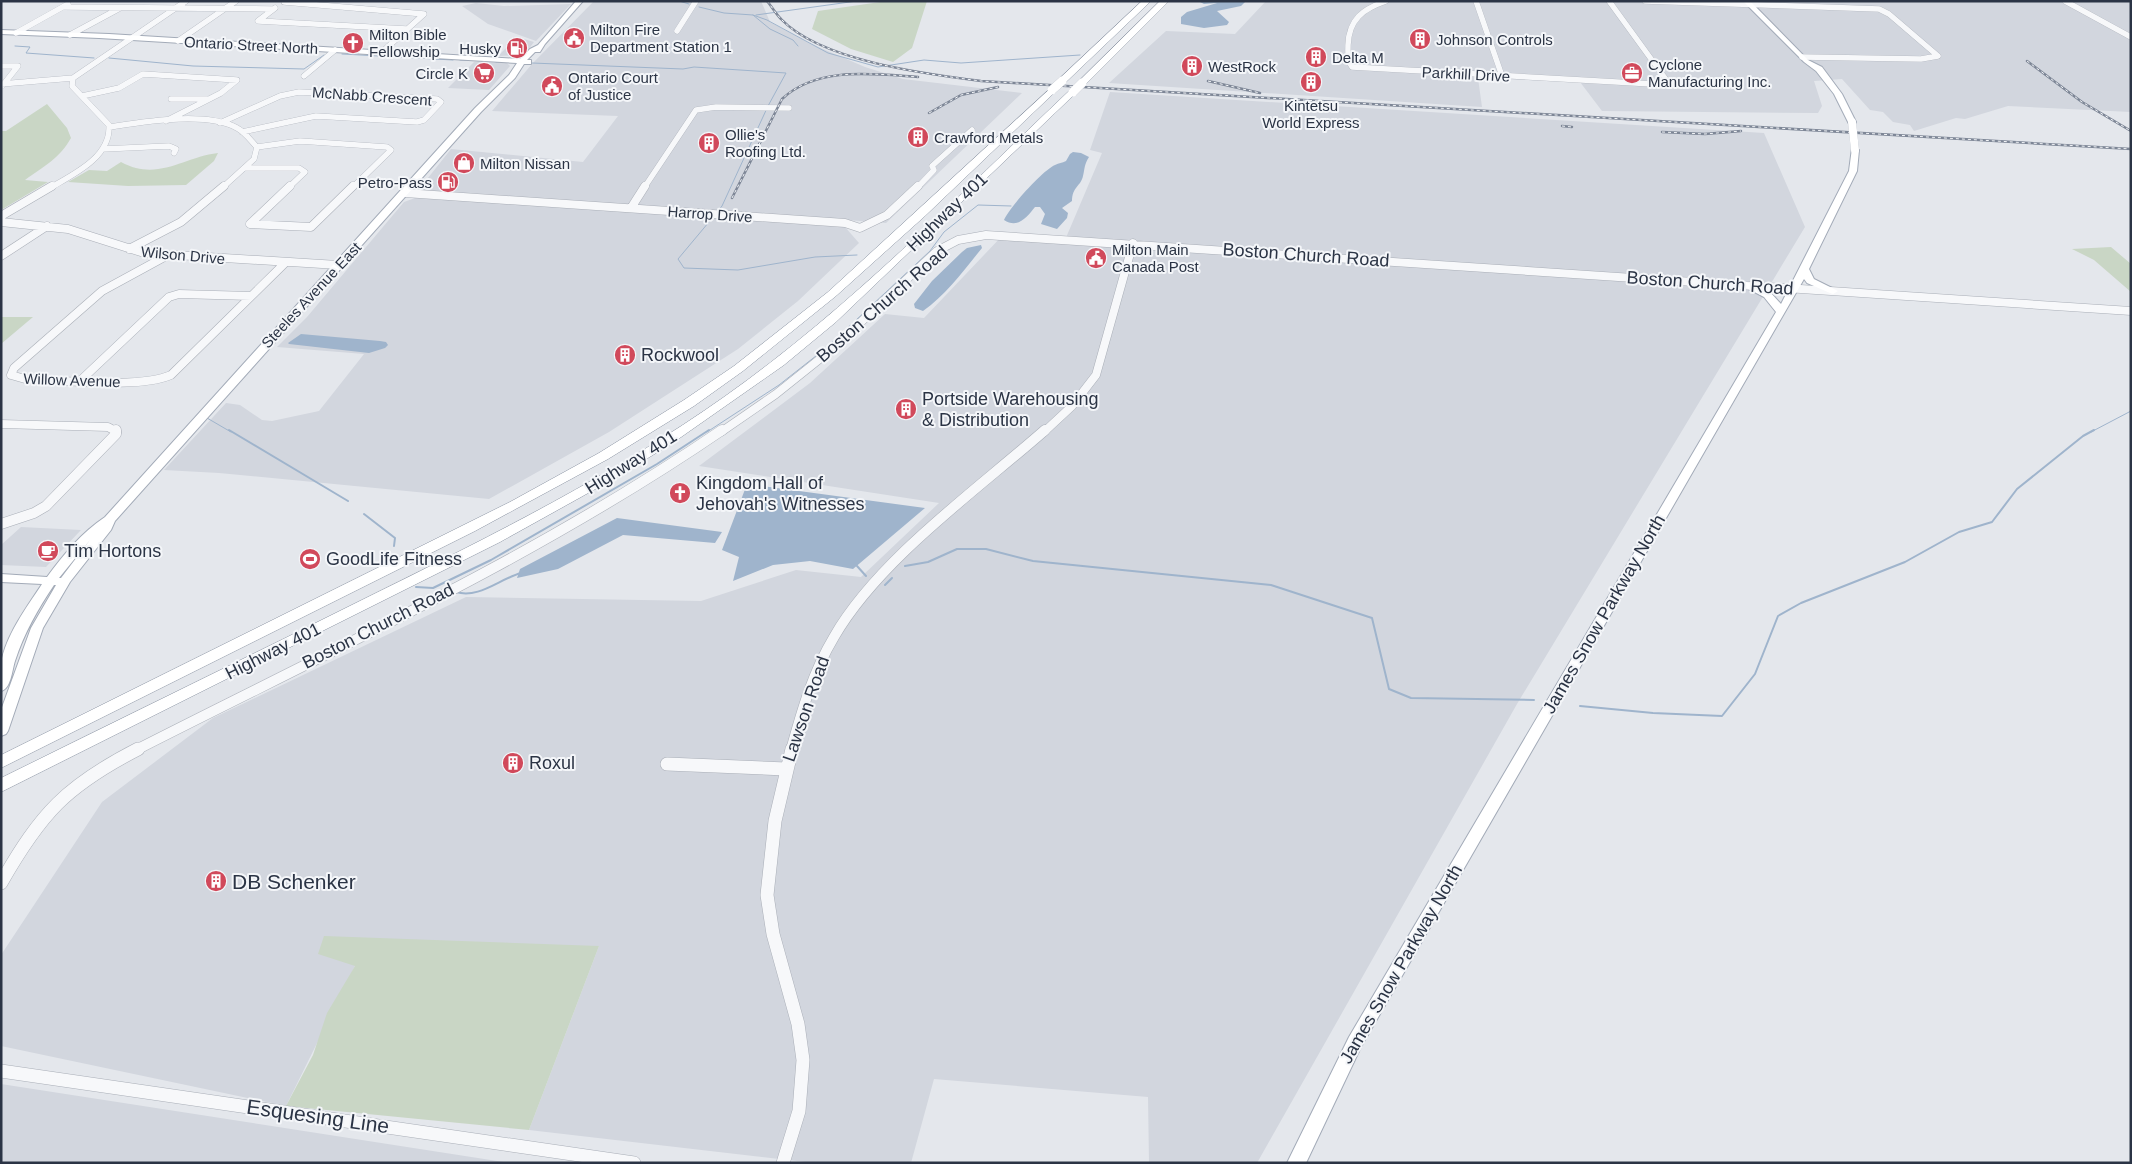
<svg xmlns="http://www.w3.org/2000/svg" width="2132" height="1164" font-family="Arial,sans-serif">
  <style>
    .built { fill: #d2d6de }
    .green { fill: #c9d6c5 }
    .water { fill: #9fb4cc }
    .lines { fill: none; stroke-linecap: round; stroke-linejoin: round }
    .stream-far1 { stroke: #9fb4cc; stroke-width: 1 }
    .stream { stroke: #9fb4cc; stroke-width: 2 }
    .minor-far3-casing { stroke: #a9aeb7; stroke-width: 6 }
    .minor-far2-casing { stroke: #a9aeb7; stroke-width: 9 }
    .minor-far1-casing { stroke: #a9aeb7; stroke-width: 11 }
    .minor-casing { stroke: #a9aeb7; stroke-width: 14 }
    .major-casing { stroke: #a3abb8; stroke-width: 2 }
    .highway-casing { stroke: #8b94a3; stroke-width: 1 }
    .minor-far3 { stroke: #f7f8fa; stroke-width: 5.5 }
    .minor-far2 { stroke: #f7f8fa; stroke-width: 8 }
    .minor-far1 { stroke: #f7f8fa; stroke-width: 10 }
    .minor { stroke: #f7f8fa; stroke-width: 13 }
    .major { fill: #fff; fill-rule: evenodd }
    .highway { fill: #fff; fill-rule: evenodd }
    .rail-casing { stroke: #7d8696; stroke-width: 2.5 }
    .rail { stroke: #f4f6f9; stroke-width: 1; stroke-dasharray: 3; stroke-linecap: butt }
    .major-bridge-casing { stroke: #a3abb8; stroke-width: 8; stroke-linecap: butt }
    .highway-bridge-casing { stroke: #8b94a3; stroke-width: 9; stroke-linecap: butt }
    .major-bridge { stroke: #fff; stroke-width: 8 }
    .highway-bridge { stroke: #fff; stroke-width: 9 }
    .labels { text-anchor: middle; dominant-baseline: central; stroke-width: 4; stroke-linejoin: round; paint-order: stroke }
    .far-poi-label { font-size: 15px; fill: #2b3445; stroke: #f4f6f9; text-anchor: start }
    .far-street-label { font-size: 15px; fill: #2b3445; stroke: #f4f6f9 }
    .street-label { font-size: 18px; fill: #2b3445; stroke: #f4f6f9 }
    .poi-label { font-size: 18px; fill: #2b3445; stroke: #f4f6f9; text-anchor: start }
    .near-poi-label { font-size: 21px; fill: #2b3445; stroke: #f4f6f9; text-anchor: start }
    .near-street-label { font-size: 21px; fill: #2b3445; stroke: #f4f6f9 }
  </style>
  <rect width="100%" height="100%" fill="#e4e7ec"/>
  <path class="built" d="M594,1H761L770,22L809,43L865,67L903,79L1022,93L886,223L717,210L715,217L845,227L859,243L798,301L738,349L609,432L489,499L219,473L164,470L226,403L240,405L262,420L272,421L319,411L364,354L277,347L307,317L404,202L415,198L480,201L485,194L427,192L420,188L451,149L583,162L618,116L492,111L532,64Z
    M1266,1H2131V112L2008,106L1965,119L1956,118L1914,131L1910,125L1893,122L1883,112L1870,110L1842,79L1814,81L1822,106L1818,113L1602,111L1580,82L1478,78L1482,107L1109,83L1166,31L1235,34Z
    M476,3L504,6L571,4L536,41L488,24L462,6Z
    M517,37L534,42L524,55L498,56Z
    M474,62L507,63L510,66L489,90L448,88Z
    M1110,92L1764,133L1805,227L1517,704L1257,1163H1149L1148,1097L934,1079L911,1163H814L529,1130L599,946L355,966L286,1106L1,1046V955L102,802L213,718L466,597L701,601L796,570L861,577L939,503L699,466L810,383L885,314L924,318L1003,235L1065,240L1102,153L1090,150Z
    M21,527L81,530L46,567L1,565V545Z
    M1,1084L510,1163H1Z"/>
  <path class="green" d="M887,1H927L912,48L893,62L851,49L812,29L818,11Z
    M47,104L67,128L71,138C60,158 43,167 25,180L48,182L1,210V131H6Z
    M218,153L214,161L186,185L128,186L68,182L89,170L107,171L121,162C158,182 183,157 218,153Z
    M2111,247L2131,264V292L2094,260L2072,249Z
    M1,317H33L1,344Z
    M324,936L599,946L529,1130L286,1106L313,1055L327,1013L355,966L318,954Z"/>
  <path class="water" d="M1198,1H1246L1241,6L1217,11L1229,22L1227,25L1204,28L1181,24V17L1187,12L1217,3L1204,4Z
    M1073,152L1081,153L1089,157C1084,165 1085,168 1083,176C1081,186 1072,187 1072,201L1062,208L1068,213L1067,218L1057,229L1041,224L1045,214L1040,207H1035C1027,217 1018,229 1004,220C1009,208 1043,170 1055,165C1059,163 1062,163 1066,161L1070,154Z
    M981,245L982,248C964,270 946,295 923,311L915,308L914,304L932,281L962,252L967,248Z
    M301,334L380,341L386,342L388,345L385,348L369,353L289,344L288,343Z
    M747,484L925,508L853,569L810,561L773,565L733,581L739,557L722,550Z
    M617,518L722,532L715,543L623,535L558,569L517,578L520,569Z"/>
  <g class="lines">
    <path class="stream-far1" d="M482,1H535
      M679,1L689,4
      M699,7L724,13L753,15L770,29L793,40L798,46
      M753,15L767,20L828,53L878,67L924,60L961,63L1080,55
      M756,15L857,1
      M15,46L30,47L26,53L94,58
      M342,54L453,60
      M109,58L193,66L304,69L324,55
      M460,60L490,61
      M496,62H507
      M532,63L683,69L694,67L786,73L768,106L722,206L717,212
      M714,216L678,259L684,268L738,270L815,257L857,255
      M207,418L231,432
      M707,432L779,385L826,348L930,251L944,232L978,205L1011,206
      M2091,432L2131,411"/>
    <path class="stream" d="M229,430L348,501
      M364,514L395,538L394,546
      M857,566L866,576
      M905,566L928,562L957,549H986L1033,561L1271,585L1372,618L1389,689L1411,698L1534,700
      M885,585L892,578
      M416,587L433,588L491,560L657,464L709,430
      M456,592C479,599 499,579 521,573
      M1580,706L1653,713L1722,716L1755,674L1778,616L1801,603L1905,562L1959,532L1992,522L2017,489L2083,436L2094,430"/>
    <g class="minor-far3-casing">
      <path id="minor-far3" d="M1386,1C1363,9 1349,19 1348,45C1348,53 1347,60 1352,67L1670,85L1609,1
        M1476,1L1502,76
        M1645,1L1879,9L1889,14L1938,56L1921,59L1802,57
        M2065,1L2131,37
        M284,2L424,14L381,53
        M64,7L273,9
        M275,8L258,21L407,29
        M677,31L696,1
        M16,33L68,4
        M70,35L120,8
        M178,41L236,1
        M1,66H18L3,85
        M304,76L335,50
        M1,84L73,78
        M82,96L119,88L143,74L237,80L221,93L166,121
        M171,99H207
        M220,123L280,96L299,92L437,99L441,102L424,120L417,122L316,116L242,132
        M109,127C143,122 206,111 237,128C245,132 251,141 257,147L254,159L222,188
        M257,147L300,141L387,147L391,150L352,188
        M103,149L169,146L176,149L174,153
        M246,168H299L305,172L288,188
        M50,188C74,174 111,157 109,125L72,86L73,78L186,1
        M644,188L696,110L716,107L789,108
        M917,188L934,170L932,166L972,130"/>
    </g>
    <g class="minor-far2-casing">
      <path id="minor-far2" d="M290,186L250,224L311,227L353,186
        M405,193L845,223L860,228L887,215L918,186
        M631,208L645,186
        M1,216L52,186
        M1,222L68,229L144,253L338,265
        M129,249L181,222L224,186
        M168,255L102,291L14,368L11,375L25,379C62,380 140,389 171,375L285,263
        M1,256L47,226
        M81,380L169,297L179,294L251,296
        M1,424L108,427L117,432
        M721,432L776,394L831,350L937,251L958,240L986,235L2131,311
        M1044,432L1072,406L1096,375L1133,243"/>
    </g>
    <g class="minor-far1-casing">
      <path id="minor-far1" d="M1,524L34,513L46,506L116,434V430
        M136,750C334,649 538,556 722,430
        M791,750C802,710 813,672 834,637C878,560 978,489 1045,430"/>
    </g>
    <g class="minor-casing">
      <path id="minor" d="M667,764L786,769
        M1,883C41,813 66,786 138,749
        M1,1071L634,1163
        M783,1163L799,1111L803,1060L798,1024L773,934L767,895L775,821L792,749"/>
    </g>
    <g class="major-casing">
      <path id="major" d="M576,1H583L545,44L540,52H535L527,60H531V64H524L515,78L481,112L115,521L111,530L70,582L43,628L8,731L6,734L1,736V710L31,628L56,585H54C38,609 24,633 15,661C12,670 11,689 1,691C1,683 0,673 1,664C5,636 27,607 42,584L1,582V574L47,577C64,554 81,533 105,517L475,108L509,75L517,63L99,38L1,34V30L109,34L520,59L530,49L538,45ZM90,540L61,578H59Z
        M1743,1H1750L1808,60L1822,67L1842,94L1856,122L1855,124H1849L1834,94L1816,71L1804,62Z
        M1852,148L1859,150L1857,171L1809,269L1814,279L1838,291L1833,294L1830,293L1807,283L1804,279L1361,1047L1306,1163H1287L1349,1037L1776,312L1764,297L1741,285L1746,282L1770,292L1781,304L1849,171Z"/>
    </g>
    <g class="highway-casing">
      <path id="highway" d="M1142,1H1151L1065,83H1059V79Z
        M1160,1H1169L1085,85H1079V81Z
        M1052,87L1056,90L1055,92L925,216L836,296L743,371L694,406L608,459L475,531L1,768V755L510,502L599,453L684,400L734,366L828,292Z
        M1070,90L1077,92L836,322L784,365L674,442L617,477L500,542L1,792V778C126,716 252,655 376,593C495,534 615,474 724,397C850,308 958,196 1070,90Z"/>
    </g>
    <use href="#minor-far3" class="minor-far3"/>
    <use href="#minor-far2" class="minor-far2"/>
    <use href="#minor-far1" class="minor-far1"/>
    <use href="#minor" class="minor"/>
    <use href="#major" class="major"/>
    <use href="#highway" class="highway"/>
    <g class="rail-casing">
      <path id="rail" d="M767,1C772,7 776,14 781,19C821,61 926,74 981,81L2131,149
        M2027,61L2082,102L2131,131
        M1208,81L1260,93
        M929,113L961,95L998,87
        M1562,126L1572,127
        M1662,132L1705,134L1741,131
        M732,198L782,99C817,66 873,74 918,77"/>
    </g>
    <use href="#rail" class="rail"/>
    <g class="major-bridge-casing">
      <path id="major-bridge" d="M1852,122L1855,150"/>
    </g>
    <g class="highway-bridge-casing">
      <path id="highway-bridge" d="M1052,90L1062,81
        M1073,92L1082,83"/>
    </g>
    <use href="#major-bridge" class="major-bridge"/>
    <use href="#highway-bridge" class="highway-bridge"/>
  </g>
  <defs>
    <g id="civic-disc" transform="scale(1.125)"><circle r="9.5" fill="#d1495b" stroke="#f4f6f9"/><path d="M-.6-6.5H3V-4.5H.6V-3L4-1V1h2V6H-6V1h2V-1L-.6-3ZM-1.2 2.5V6h2.4V2.5Z" fill="#fff"/></g>
    <g id="building-disc" transform="scale(1.125)"><circle r="9.5" fill="#d1495b" stroke="#f4f6f9"/><path d="M-4-6H4V6H1V3H-1V6H-4ZM-2.5-4.3h1.7v1.8h-1.7ZM.8-4.3h1.7v1.8H.8ZM-2.5-1h1.7V.8h-1.7ZM.8-1h1.7V.8H.8Z" fill="#fff"/></g>
    <g id="church-disc" transform="scale(1.125)"><circle r="9.5" fill="#d1495b" stroke="#f4f6f9"/><path d="M-1.2-6h2.4v3.5h3.3v2.4h-3.3V6h-2.4V-.1h-3.3v-2.4h3.3Z" fill="#fff"/></g>
    <g id="fuel-disc" transform="scale(1.125)"><circle r="9.5" fill="#d1495b" stroke="#f4f6f9"/><path d="M-5.5-6h7V0h2V4h1.3V-2.5L3-4.5l.8-.8L6-3V5H2.5V1h-1V6h-7ZM-4.2-4.7v3.2H.2V-4.7Z" fill="#fff"/></g>
    <g id="supermarket-disc" transform="scale(1.125)"><circle r="9.5" fill="#d1495b" stroke="#f4f6f9"/><path d="M-6-5.5h2.5l.6 2H6L4.5 2H-2.5L-4.4-4H-6ZM-1.5 3.2a1.3 1.3 0 1 0 .1 0ZM3 3.2a1.3 1.3 0 1 0 .1 0Z" fill="#fff"/></g>
    <g id="office-disc" transform="scale(1.125)"><circle r="9.5" fill="#d1495b" stroke="#f4f6f9"/><path d="M-6-3h4V-5.5h4V-3h4V5H-6ZM-1-4.5V-3h2v-1.5ZM-6 0V1H6V0Z" fill="#fff"/></g>
    <g id="shop-disc" transform="scale(1.125)"><circle r="9.5" fill="#d1495b" stroke="#f4f6f9"/><path d="M-5-2.5h2.3a2.7 3.5 0 0 1 5.4 0H5L5.5 6h-11ZM-1.5-2.5h3a1.5 2.3 0 0 0-3 0Z" fill="#fff"/></g>
    <g id="cafe-disc" transform="scale(1.125)"><circle r="9.5" fill="#d1495b" stroke="#f4f6f9"/><path d="M-5.5-4.5H6V0H3Q3 3.5 0 3.5H-2.5Q-5.5 3.5-5.5 0ZM3-3.2v2h1.7v-2ZM-6 4.5H4V6H-6Z" fill="#fff"/></g>
    <g id="stadium-disc" transform="scale(1.125)"><circle r="9.5" fill="#d1495b" stroke="#f4f6f9"/><path d="M0-5a6.5 5 0 1 0 0 10a6.5 5 0 1 0 0-10ZM-3.5-1.8h7v3.6h-7Z" fill="#fff"/></g>
  </defs>
  <g fill-rule="evenodd">
    <use href="#civic-disc" x="574" y="38"/>
    <use href="#building-disc" x="1420" y="39"/>
    <use href="#church-disc" x="353" y="43"/>
    <use href="#fuel-disc" x="517" y="48"/>
    <use href="#building-disc" x="1316" y="57"/>
    <use href="#building-disc" x="1192" y="66"/>
    <use href="#supermarket-disc" x="484" y="73"/>
    <use href="#office-disc" x="1632" y="73"/>
    <use href="#building-disc" x="1311" y="82"/>
    <use href="#civic-disc" x="552" y="86"/>
    <use href="#building-disc" x="918" y="137"/>
    <use href="#building-disc" x="709" y="143"/>
    <use href="#shop-disc" x="464" y="163"/>
    <use href="#fuel-disc" x="448" y="182"/>
    <use href="#civic-disc" x="1096" y="258"/>
    <use href="#building-disc" x="625" y="355"/>
    <use href="#building-disc" x="906" y="409"/>
    <use href="#church-disc" x="680" y="493"/>
    <use href="#cafe-disc" x="48" y="551"/>
    <use href="#stadium-disc" x="310" y="559"/>
    <use href="#building-disc" x="513" y="763"/>
    <use href="#building-disc" x="216" y="881"/>
  </g>
  <g class="labels">
    <g class="far-poi-label">
      <text x="590" y="29">Milton Fire<tspan x="590" dy="17">Department Station 1</tspan></text>
      <text x="369" y="34">Milton Bible<tspan x="369" dy="17">Fellowship</tspan></text>
      <text x="1436" y="39">Johnson Controls</text>
      <text x="501" y="48" text-anchor="end">Husky</text>
      <text x="1332" y="57">Delta M</text>
      <text x="1648" y="64">Cyclone<tspan x="1648" dy="17">Manufacturing Inc.</tspan></text>
      <text x="1208" y="66">WestRock</text>
      <text x="468" y="73" text-anchor="end">Circle K</text>
      <text x="568" y="77">Ontario Court<tspan x="568" dy="17">of Justice</tspan></text>
      <text x="1311" y="105" text-anchor="middle">Kintetsu<tspan x="1311" dy="17">World Express</tspan></text>
      <text x="725" y="134">Ollie's<tspan x="725" dy="17">Roofing Ltd.</tspan></text>
      <text x="934" y="137">Crawford Metals</text>
      <text x="480" y="163">Milton Nissan</text>
      <text x="432" y="182" text-anchor="end">Petro-Pass</text>
      <text x="1112" y="249">Milton Main<tspan x="1112" dy="17">Canada Post</tspan></text>
    </g>
    <g class="far-street-label">
      <text transform="translate(251 45) rotate(3)">Ontario Street North</text>
      <text transform="translate(1466 74) rotate(3)">Parkhill Drive</text>
      <text transform="translate(372 96) rotate(4)">McNabb Crescent</text>
      <text transform="translate(710 214) rotate(4)">Harrop Drive</text>
      <text transform="translate(183 255) rotate(5)">Wilson Drive</text>
      <text transform="translate(311 295) rotate(-47)">Steeles Avenue East</text>
      <text transform="translate(72 380) rotate(2)">Willow Avenue</text>
    </g>
    <g class="street-label">
      <text transform="translate(947 212) rotate(-44)">Highway 401</text>
      <text transform="translate(1306 255) rotate(4)">Boston Church Road</text>
      <text transform="translate(1710 283) rotate(4)">Boston Church Road</text>
      <text transform="translate(882 304) rotate(-41)">Boston Church Road</text>
      <text transform="translate(631 462) rotate(-32)">Highway 401</text>
      <text transform="translate(1604 614) rotate(-60)">James Snow Parkway North</text>
      <text transform="translate(378 626) rotate(-27)">Boston Church Road</text>
      <text transform="translate(273 651) rotate(-27)">Highway 401</text>
      <text transform="translate(806 709) rotate(-71)">Lawson Road</text>
      <text transform="translate(1401 964) rotate(-60)">James Snow Parkway North</text>
    </g>
    <g class="poi-label">
      <text x="641" y="355">Rockwool</text>
      <text x="922" y="399">Portside Warehousing<tspan x="922" dy="21">&amp; Distribution</tspan></text>
      <text x="696" y="483">Kingdom Hall of<tspan x="696" dy="21">Jehovah's Witnesses</tspan></text>
      <text x="64" y="551">Tim Hortons</text>
      <text x="326" y="559">GoodLife Fitness</text>
      <text x="529" y="763">Roxul</text>
    </g>
    <g class="near-poi-label">
      <text x="232" y="881">DB Schenker</text>
    </g>
    <g class="near-street-label">
      <text transform="translate(318 1116) rotate(8)">Esquesing Line</text>
    </g>
  </g>
  <rect width="2132" height="1164" fill="none" stroke="#2b3445" stroke-width="5"/>
</svg>
